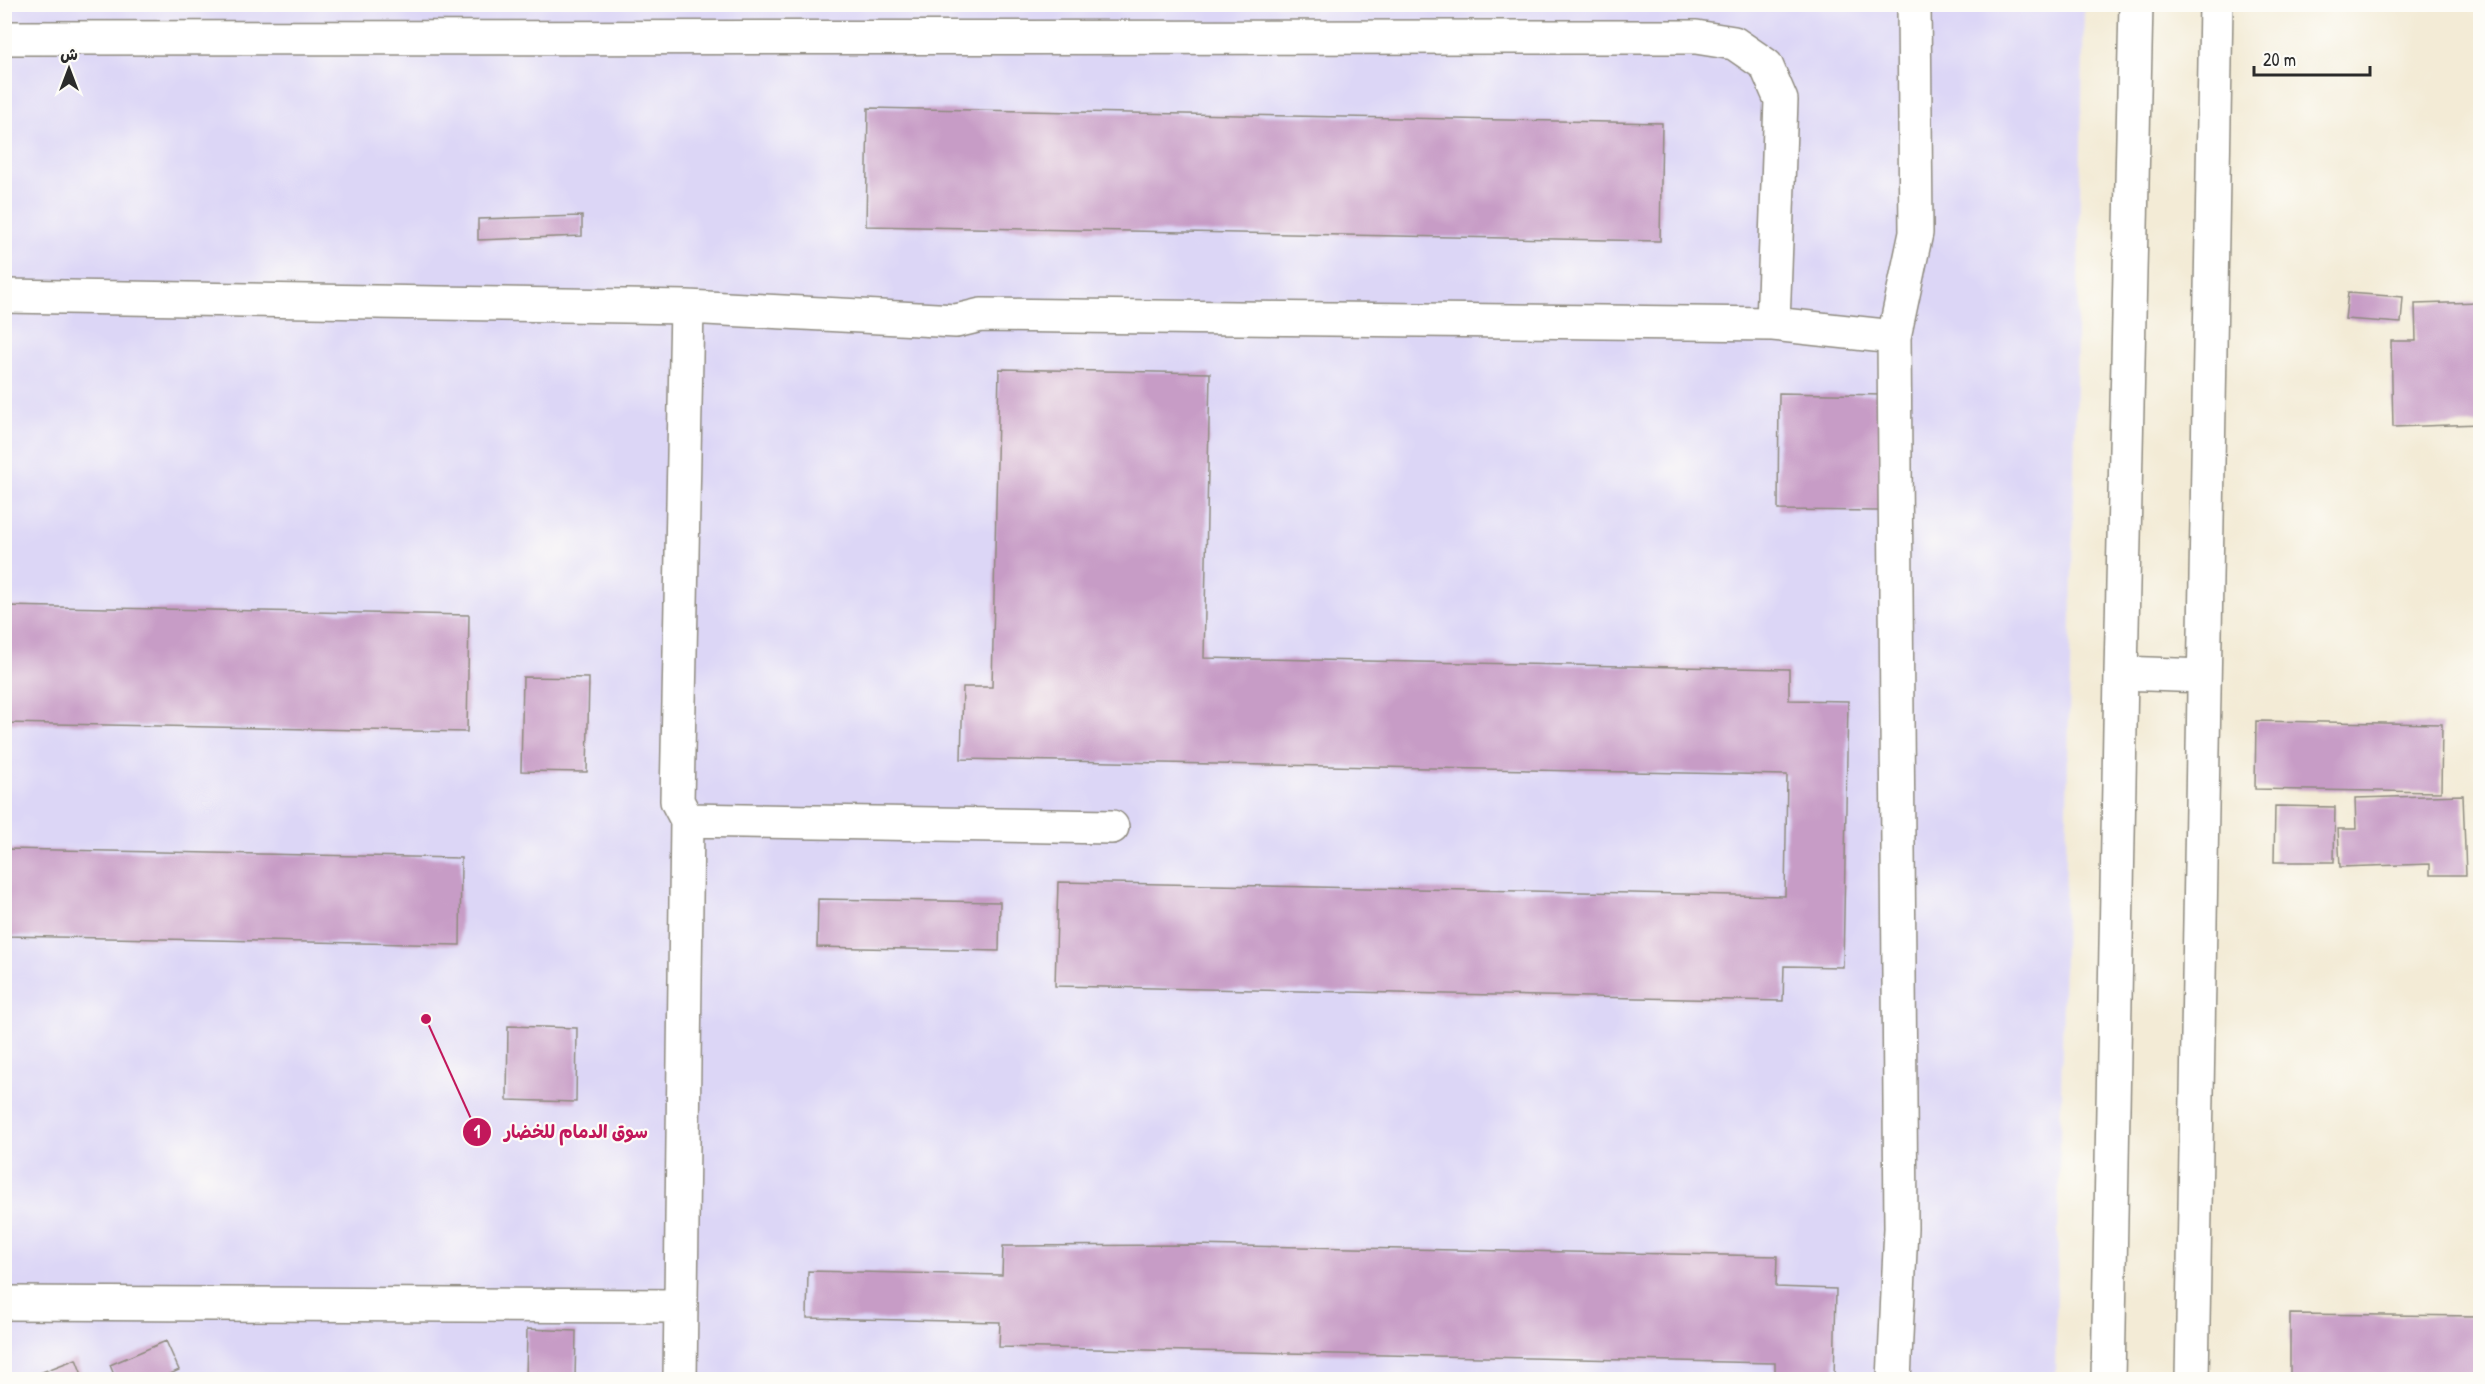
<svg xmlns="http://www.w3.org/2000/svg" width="2485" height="1384" font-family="'Patrick Hand','Playpen Sans Arabic',sans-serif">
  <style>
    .built { fill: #dcd6f6 }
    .building { fill: #c79cc6 }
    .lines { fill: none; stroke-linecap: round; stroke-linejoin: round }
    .minor-casing { stroke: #8f8b80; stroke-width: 36 }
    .minor { stroke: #fff; stroke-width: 33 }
    .leader { fill: none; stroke: #c2185b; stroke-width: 2 }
    .callout-dot { fill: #c2185b; stroke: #fdfcf7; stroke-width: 2 }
    .mark-label { font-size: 18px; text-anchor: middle; font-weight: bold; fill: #fff }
    .callout-label { font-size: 18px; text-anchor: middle; font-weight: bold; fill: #c2185b; stroke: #fdfcf7; stroke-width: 4.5; stroke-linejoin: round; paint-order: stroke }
  </style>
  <rect width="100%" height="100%" fill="#fdfcf7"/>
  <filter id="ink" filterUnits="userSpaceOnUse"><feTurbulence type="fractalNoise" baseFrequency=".0167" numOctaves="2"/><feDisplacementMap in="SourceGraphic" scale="12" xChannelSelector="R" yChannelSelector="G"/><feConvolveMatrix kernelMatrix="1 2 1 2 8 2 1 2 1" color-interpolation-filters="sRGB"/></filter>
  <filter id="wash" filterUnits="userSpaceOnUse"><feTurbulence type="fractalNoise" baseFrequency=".008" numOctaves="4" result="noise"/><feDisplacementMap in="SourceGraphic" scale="24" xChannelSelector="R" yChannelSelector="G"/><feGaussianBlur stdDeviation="1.35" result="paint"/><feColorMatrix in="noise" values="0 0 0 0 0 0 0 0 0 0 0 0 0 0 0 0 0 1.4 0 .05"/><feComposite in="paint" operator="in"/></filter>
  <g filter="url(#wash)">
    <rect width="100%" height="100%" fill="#f3ebd6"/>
    <path class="built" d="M5,5H2084L2055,1379L5,1380Z"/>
    <g id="blocks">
      <path class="building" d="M868,108L1662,123L1660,241L866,226Z
        M582,216V236L478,240V219Z
        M2348,293L2403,297L2401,323L2345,319Z
        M2480,302V424L2393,427L2391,341H2416L2415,304Z
        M999,369L1210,373L1204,658L1789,669V700L1848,701L1843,967L1784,966L1783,1001L1055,986L1058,882L1785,896L1787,775L961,759L963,687H992Z
        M1779,393L1882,395L1880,511L1778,510Z
        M4,606L469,615L467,732L4,723Z
        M523,677L589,678L587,772L521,771Z
        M2256,721L2442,724L2441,792L2255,789Z
        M2463,795L2466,875H2430V864L2340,867L2338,829H2356L2355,798Z
        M2275,806L2335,807L2334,862H2274Z
        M5,849L461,858L460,945L5,936Z
        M818,899L1000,902L999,951L817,947Z
        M508,1026L577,1028L576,1102L507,1100Z
        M1192,1245L1777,1256L1776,1287L1836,1289L1834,1380H1775V1363L999,1347L1000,1322L807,1318L808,1271L1002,1275L1003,1246Z
        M2290,1314L2479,1316L2478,1380H2290Z
        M527,1329L576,1331L575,1380H526Z
        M166,1341L179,1370L158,1380H116L110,1365Z
        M76,1359L84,1380H24V1379Z"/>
    </g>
  </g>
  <g filter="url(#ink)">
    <use href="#blocks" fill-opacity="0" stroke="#8f8b80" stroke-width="1.5"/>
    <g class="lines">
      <g class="minor-casing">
        <path id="minor" d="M4,38L1696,37L1734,43L1766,65L1781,100L1773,324
          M4,296L687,307L956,321L981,315L1773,324L1894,337
          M2121,673L2204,676
          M687,820L1112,827
          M4,1303L681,1306
          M680,1380L687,820L677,801L687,307
          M1894,1380L1901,1228L1894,337L1916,233L1914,4
          M2108,1380L2121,673L2136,4
          M2192,1380L2216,4"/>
      </g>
      <use href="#minor" class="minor"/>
    </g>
  </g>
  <path class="leader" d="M426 1019L477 1132"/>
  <g class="callout-dot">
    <circle cx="426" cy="1019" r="6"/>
    <circle cx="477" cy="1132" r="15"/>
  </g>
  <g class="mark-label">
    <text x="477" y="1138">1</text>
  </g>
  <g class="callout-label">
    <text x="576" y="1138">سوق الدمام للخضار</text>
  </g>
  <rect width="2485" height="1384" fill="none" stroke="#fdfcf7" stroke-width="24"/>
  <g transform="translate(69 69)" stroke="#fdfcf7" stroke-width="4.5" paint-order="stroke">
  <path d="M0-4.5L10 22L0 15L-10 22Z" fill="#2b2b2b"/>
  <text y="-9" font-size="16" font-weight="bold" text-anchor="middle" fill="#2b2b2b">ش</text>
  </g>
  <path d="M2254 66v9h116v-9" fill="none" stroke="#2b2b2b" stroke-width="3"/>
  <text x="2263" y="66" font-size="18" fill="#2b2b2b" stroke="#fdfcf7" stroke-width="4.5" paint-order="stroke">20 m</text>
</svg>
